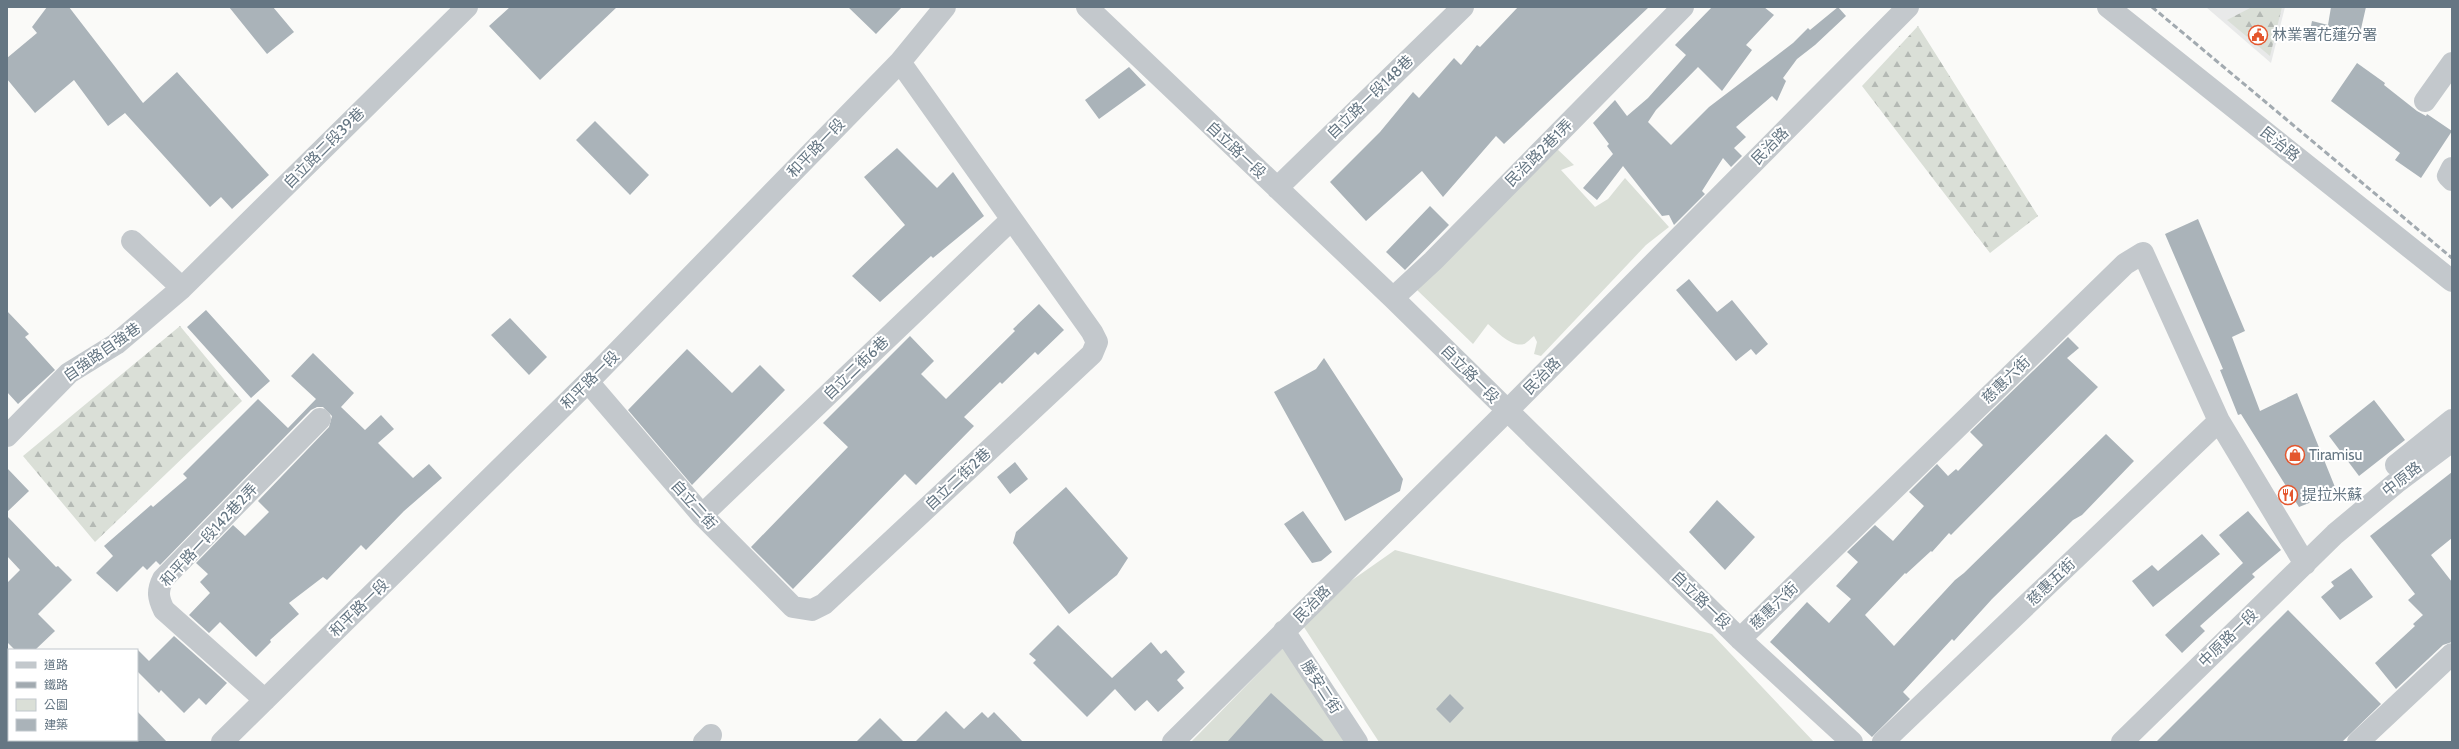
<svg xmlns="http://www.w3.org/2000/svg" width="2459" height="749" font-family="Cabin,'Noto Sans TC',sans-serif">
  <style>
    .built { fill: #e8e9e9 }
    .green { fill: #dadfd7 }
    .forest { fill: url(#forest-firs) }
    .building { fill: #aab3b9 }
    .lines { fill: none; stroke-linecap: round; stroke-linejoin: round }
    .minor { stroke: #c3c8cc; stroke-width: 22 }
    .rail { stroke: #a2aab0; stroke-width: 3; stroke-dasharray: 6 3; stroke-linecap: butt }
    .labels { text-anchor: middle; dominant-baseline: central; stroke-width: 4; stroke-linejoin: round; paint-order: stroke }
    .poi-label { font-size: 15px; fill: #657683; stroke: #fff; text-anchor: start }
    .street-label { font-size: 15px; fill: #657683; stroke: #fff }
  </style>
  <defs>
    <pattern id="forest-firs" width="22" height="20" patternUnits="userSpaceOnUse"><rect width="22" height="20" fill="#dadfd7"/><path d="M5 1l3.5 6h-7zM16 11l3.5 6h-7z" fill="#b4b9b4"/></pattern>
  </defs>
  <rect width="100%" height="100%" fill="#fafaf8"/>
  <path class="built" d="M2206,7H2285L2271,63Z"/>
  <path class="green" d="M1555,147L1574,165L1561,170L1595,207L1608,199L1625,178L1669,227L1646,245L1541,356L1534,354L1537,342L1534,336C1531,338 1527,343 1524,344C1512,348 1496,331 1488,324L1473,344L1417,290Z
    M1395,550L1712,634L1814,742H1379L1298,618Z
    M1285,646L1347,742H1191Z"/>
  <path class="forest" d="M2252,7H2282L2270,56L2227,20Z
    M1918,26L2038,216L1990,253L1862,86Z
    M180,326L242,401L95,542L23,456Z"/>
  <path class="building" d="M47,7H69L143,103L177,72L269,175L232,209L221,197L210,207L125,113L108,126L74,80L35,113L7,79V58L37,33L32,27Z
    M229,7H273L294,32L267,54Z
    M510,7H617L540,80L489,26Z
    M848,7H902L876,34Z
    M1518,7H1649L1504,144L1496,136L1443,197L1422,171L1366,221L1330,182L1380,132L1413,92L1419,98L1454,58L1461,65L1477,45L1480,47Z
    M1712,7H1764L1774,15L1746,45L1752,50L1722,91L1698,67L1656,110L1648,122L1671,145L1709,107L1793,43L1808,28L1810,30L1838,7L1846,16L1815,45L1797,59L1783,78L1786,81L1777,101L1772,96L1736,127L1746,137L1734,148L1742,156L1731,167L1723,158L1702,191L1705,194L1674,225L1669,215L1662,216L1623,166L1597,200L1583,188L1613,154L1607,146L1609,144L1593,123L1615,100L1627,116L1648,98L1686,55L1675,45Z
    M2331,7H2366L2358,42L2331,36L2330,41L2309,36L2312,21L2328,25Z
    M2357,63L2385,83L2384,85L2417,111L2426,116L2427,114L2452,131L2421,178L2395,160L2400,153L2331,101Z
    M1129,67L1146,85L1099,119L1085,100Z
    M595,121L649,175L630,195L576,140Z
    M897,148L937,188L953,172L984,216L933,258L931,256L880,302L852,276L905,225L864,177Z
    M1430,206L1449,225L1405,270L1386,252Z
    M2198,219L2245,331L2232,337L2260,411L2297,393L2337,492L2299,507L2241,414L2238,415L2220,370L2223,369L2165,234Z
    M1689,279L1717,312L1732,300L1768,344L1756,355L1751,349L1736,361L1676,290Z
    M1039,304L1064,330L1038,355L1035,352L1002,384L1000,382L964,417L974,426L916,485L905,474L793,589L751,547L848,447L823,423L910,336L934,361L921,374L946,399L1015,331L1013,329Z
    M206,310L270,381L251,398L187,327Z
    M7,311L29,334L25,337L55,370L18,404L7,392Z
    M510,318L547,357L529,375L491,335Z
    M2068,337L2079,348L2067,358L2098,387L1951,535L1949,533L1932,552L1931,551L1906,574L1905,573L1865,615L1894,646L1955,580L1964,573L2106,434L2134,461L2082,515L2073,520L1992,599L1954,641L1952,639L1903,692L1910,699L1872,737L1770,642L1807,602L1829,623L1851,599L1836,586L1858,562L1847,552L1875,525L1893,541L1924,506L1909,492L1937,464L1948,476L1956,469L1958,471L1983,445L1970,432Z
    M687,349L732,393L760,365L785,390L692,485L628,410Z
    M313,353L354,393L341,407L365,430L381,415L394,429L378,443L413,478L429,464L442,478L404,511L366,550L361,545L327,580L323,577L289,603L299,614L270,640L271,642L256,657L220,622L209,633L189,615L210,593L200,582L208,574L196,563L233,525L245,536L269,512L258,501L329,427L332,416L323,407H317L311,410L160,565L156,561L147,570L143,566L117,592L96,573L113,556L104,546L151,505L153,507L187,478L183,474L258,399L288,428L316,399L291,376Z
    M1324,358L1403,479L1400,491L1345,521L1274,392L1316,369Z
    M2374,400L2405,440L2359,476L2329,436Z
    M1015,462L1028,479L1010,494L997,477Z
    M7,468L29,491L7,512Z
    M2452,472V538L2431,555L2452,582V642L2443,645L2396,689L2375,663L2415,626L2413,624L2423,615L2408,600L2415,594L2370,536Z
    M1066,487L1128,558L1117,575L1069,614L1013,543L1016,532Z
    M1717,500L1755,537L1725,570L1689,532Z
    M1303,511L1332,552L1321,561L1312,563L1284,524Z
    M2248,511L2281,550L2252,574L2255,577L2200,626L2205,631L2182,653L2165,635L2243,563L2219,535Z
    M7,516L56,567L58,566L72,580L38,614L55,631L35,650H15L7,642V583L20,570L7,556Z
    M2202,534L2220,554L2153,607L2132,581L2152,565L2158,571Z
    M2351,568L2373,597L2340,620L2321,597L2334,586L2331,582Z
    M2288,610L2381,704L2342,742H2156Z
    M1058,625L1112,678L1151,642L1161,654L1166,650L1185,672L1177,680L1184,688L1158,712L1147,700L1135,711L1115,689L1087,717L1033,663L1036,660L1029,654Z
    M174,636L227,683L206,705L199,698L184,713L161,690L159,693L137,671V649L149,661Z
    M1271,693L1325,742H1227Z
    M1450,694L1464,708L1450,723L1436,709Z
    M137,711L167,742H137Z
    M946,711L964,729L982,712L988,718L994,712L1023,742H915Z
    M880,718L904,742H856Z"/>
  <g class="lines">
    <path class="minor" d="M1087,7L1393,298L1740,639L1852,742
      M2108,7L2452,281
      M2425,101L2452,63
      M2452,168L2448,176L2452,180
      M1277,188L1463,7
      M132,241L182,288
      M1393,298L1433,261L1683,7
      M588,382L702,515L793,607L812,610L824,604L1092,354L1097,342L1092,332L900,62
      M7,436L69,373L116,344L182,288L467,7
      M2396,465L2452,420
      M702,515L1011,220
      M1284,631L1357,742
      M1740,639L2125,264L2143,253L2219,421L2305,564
      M7,694L9,696
      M265,700L164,610C158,598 157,591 163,579L320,419
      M50,740L52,742
      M222,742L588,382L900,62L945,7
      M704,742L711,735
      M1173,742L1507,411L1908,7
      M1883,742L2219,421
      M2122,742L2335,534L2396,483L2452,441
      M2358,742L2452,654"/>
    <path class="rail" d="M2152,7L2452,258"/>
  </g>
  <defs>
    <g id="civic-ring" transform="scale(1)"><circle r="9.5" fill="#fff" stroke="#e4572e" stroke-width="1.5"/><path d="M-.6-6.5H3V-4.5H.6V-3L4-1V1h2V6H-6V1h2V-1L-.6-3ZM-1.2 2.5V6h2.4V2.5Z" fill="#e4572e"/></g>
    <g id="shop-ring" transform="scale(1)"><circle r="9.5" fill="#fff" stroke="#e4572e" stroke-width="1.5"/><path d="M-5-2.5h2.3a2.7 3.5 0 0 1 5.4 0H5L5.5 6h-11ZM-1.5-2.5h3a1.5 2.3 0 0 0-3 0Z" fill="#e4572e"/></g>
    <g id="restaurant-ring" transform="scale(1)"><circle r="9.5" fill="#fff" stroke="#e4572e" stroke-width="1.5"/><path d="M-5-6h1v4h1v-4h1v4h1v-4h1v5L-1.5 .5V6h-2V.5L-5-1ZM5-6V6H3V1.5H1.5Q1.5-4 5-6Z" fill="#e4572e"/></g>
  </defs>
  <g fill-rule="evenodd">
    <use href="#civic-ring" x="2258" y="35"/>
    <use href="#shop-ring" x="2295" y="455"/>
    <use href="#restaurant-ring" x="2288" y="495"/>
  </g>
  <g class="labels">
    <g class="poi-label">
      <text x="2272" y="35">林業署花蓮分署</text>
      <text x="2309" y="455">Tiramisu</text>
      <text x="2302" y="495">提拉米蘇</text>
    </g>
    <g class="street-label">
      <text transform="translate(1370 97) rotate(-44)">自立路一段148巷</text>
      <text transform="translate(2280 144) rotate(39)">民治路</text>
      <text transform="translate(1770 146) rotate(-45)">民治路</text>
      <text transform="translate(324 148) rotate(-45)">自立路二段39巷</text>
      <text transform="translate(816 148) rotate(-46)">和平路一段</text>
      <text transform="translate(1236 150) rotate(43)">自立路一段</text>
      <text transform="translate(1539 153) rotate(-45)">民治路2巷1弄</text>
      <text transform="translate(102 352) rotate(-35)">自強路自強巷</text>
      <text transform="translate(856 368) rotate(-44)">自立二街6巷</text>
      <text transform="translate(1470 374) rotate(45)">自立路一段</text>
      <text transform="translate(1542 376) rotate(-45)">民治路</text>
      <text transform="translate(590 380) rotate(-45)">和平路一段</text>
      <text transform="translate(2006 380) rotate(-44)">慈惠六街</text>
      <text transform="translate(958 479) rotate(-43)">自立二街2巷</text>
      <text transform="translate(2402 479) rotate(-38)">中原路</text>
      <text transform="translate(694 505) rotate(48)">自立二街</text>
      <text transform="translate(209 535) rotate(-47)">和平路一段142巷2弄</text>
      <text transform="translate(2051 582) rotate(-44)">慈惠五街</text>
      <text transform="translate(1701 600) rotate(44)">自立路一段</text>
      <text transform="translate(1312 604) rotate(-45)">民治路</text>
      <text transform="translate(1774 606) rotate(-44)">慈惠六街</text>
      <text transform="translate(359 608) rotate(-44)">和平路一段</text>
      <text transform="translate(2228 638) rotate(-44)">中原路一段</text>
      <text transform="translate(1321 687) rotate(57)">勝安二街</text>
    </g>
  </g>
  <rect width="2459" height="749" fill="none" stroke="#657683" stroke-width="16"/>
  <rect x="8" y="649" width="130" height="92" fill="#ffffff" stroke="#c1c8cd"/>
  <rect x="16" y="662" width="20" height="6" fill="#c3c8cc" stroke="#c1c8cd"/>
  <text x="44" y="669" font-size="12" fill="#657683">道路</text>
  <rect x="16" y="682" width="20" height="6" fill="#a2aab0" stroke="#c1c8cd"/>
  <text x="44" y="689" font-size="12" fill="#657683">鐵路</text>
  <rect x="16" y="699" width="20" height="12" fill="#dadfd7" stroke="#c1c8cd"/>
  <text x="44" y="709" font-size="12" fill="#657683">公園</text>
  <rect x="16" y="719" width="20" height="12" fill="#aab3b9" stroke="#c1c8cd"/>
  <text x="44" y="729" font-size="12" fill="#657683">建築</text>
</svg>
